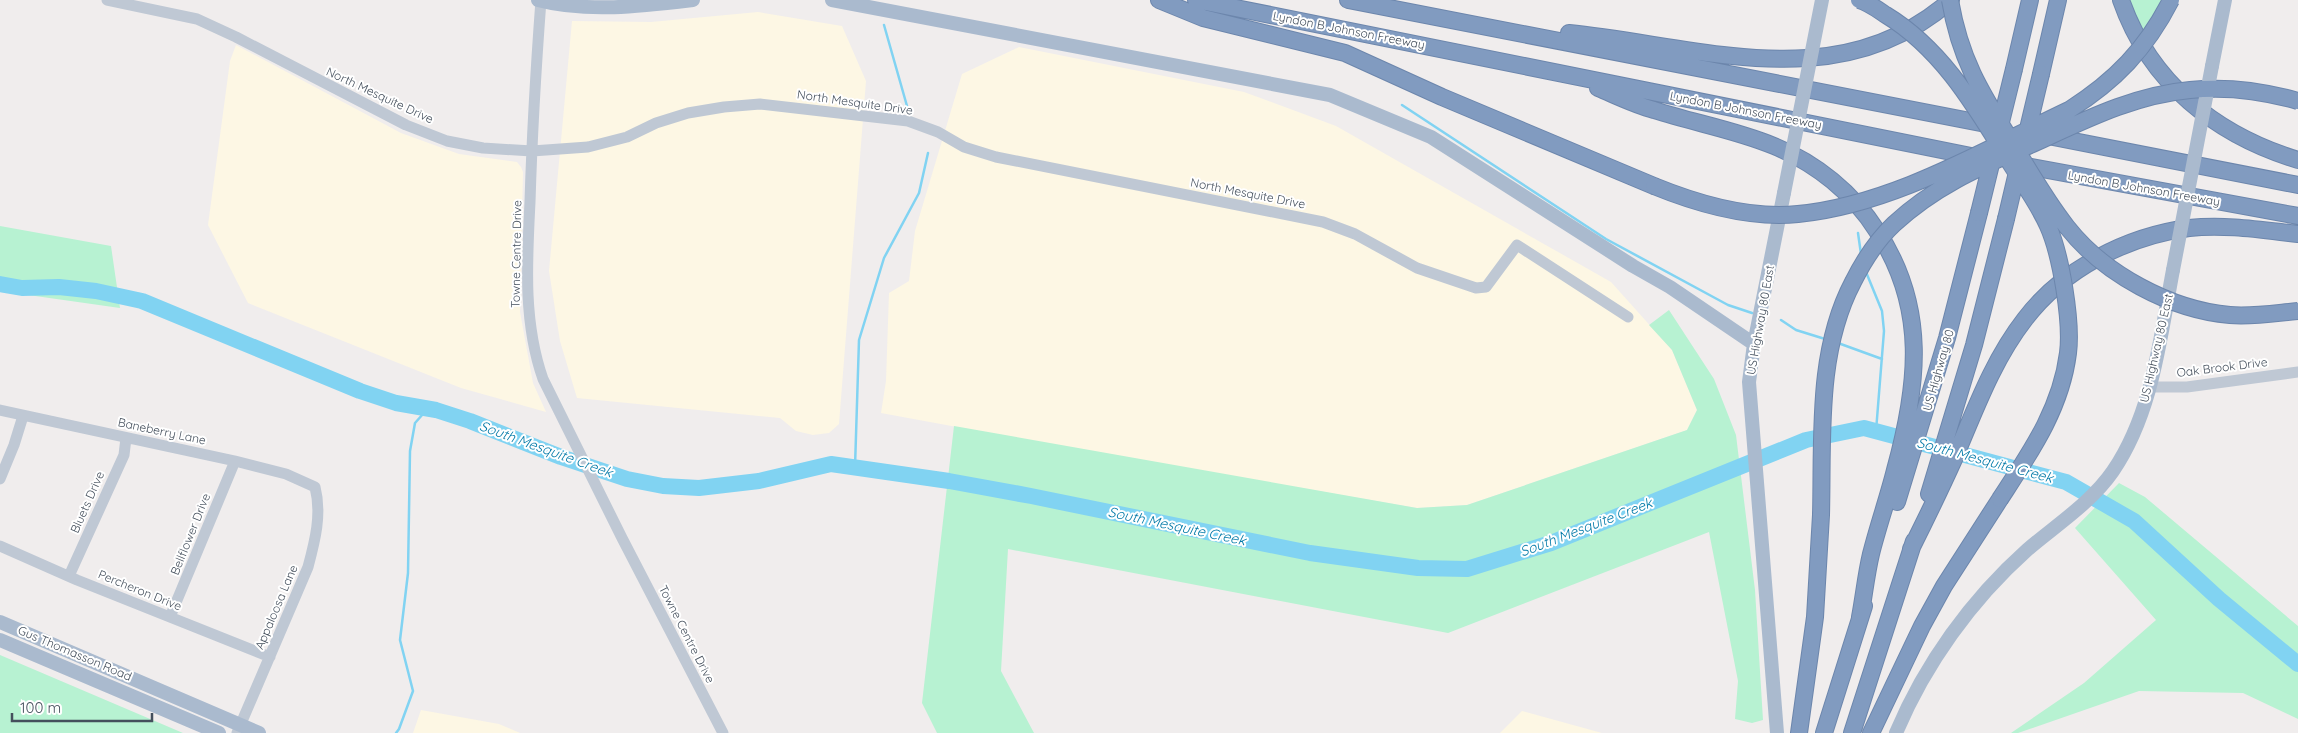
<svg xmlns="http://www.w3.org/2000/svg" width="2298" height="733" font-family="Quicksand,sans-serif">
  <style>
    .commercial { fill: #fdf7e4 }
    .green { fill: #b7f2d2 }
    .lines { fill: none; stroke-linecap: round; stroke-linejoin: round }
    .stream { stroke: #81d3f2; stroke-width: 2.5 }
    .river { stroke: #81d3f2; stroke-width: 16 }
    .highway-casing { stroke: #6c86ac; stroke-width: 18 }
    .minor { stroke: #bfc8d4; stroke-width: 11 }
    .major { stroke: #aabace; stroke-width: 14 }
    .highway { stroke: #819bc0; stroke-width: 16 }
    .highway-bridge-casing { stroke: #6c86ac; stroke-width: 18; stroke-linecap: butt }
    .major-bridge { stroke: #aabace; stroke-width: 14 }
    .highway-bridge { stroke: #819bc0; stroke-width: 16 }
    .labels { text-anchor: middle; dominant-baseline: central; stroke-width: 4; stroke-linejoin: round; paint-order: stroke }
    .street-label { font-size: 12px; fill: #444f5c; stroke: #fff }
    .water-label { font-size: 14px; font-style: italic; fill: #037aa8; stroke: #fff }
  </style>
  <rect width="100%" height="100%" fill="#f0eded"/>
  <path class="commercial" d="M758,12L842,26L866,81L839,424L829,433L813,435L796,431L780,418L577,398L560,341L549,271L572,21L651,22Z
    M236,45L401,133L459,154L517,162L521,167L523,172L520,312L533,383L546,412L461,388L248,303L208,225L230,61Z
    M1019,47L1244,92L1336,126L1611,282L1672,350L1697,410L1687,430L1467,505L1417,508L1131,459L881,413L886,381L889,293L909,281L915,231L962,74Z
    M421,710L499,724L520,733H413Z
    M1522,711L1602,733H1500Z"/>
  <path class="green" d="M2127,0H2165L2143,35Z
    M0,226L111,246L120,308L0,291Z
    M1669,310L1714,379L1736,435L1755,590L1763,720L1752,723L1735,719L1738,681L1709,532L1448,633L1008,549L1001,671L1034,733H937L922,703L954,426L1417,508L1467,505L1687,430L1697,410L1672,350L1649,325Z
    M2119,483L2145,497L2298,626V719L2243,693L2139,691L2018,733H2011L2084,683L2156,620L2075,528Z
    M0,655L183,733H0Z"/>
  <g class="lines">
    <path class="stream" d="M884,25L907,106
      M1402,105L1606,239L1728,305L1752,313
      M1858,233L1861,254
      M1866,272L1882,311L1884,331L1876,431
      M1781,320L1796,330L1825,339
      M1838,343L1882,359
      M855,467L859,340L884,258L919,193L928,153
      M396,733L399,729L413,691L400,640L408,573L410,451L415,423L423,414L436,410"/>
    <path class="river" d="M0,284L22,288L59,287L96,291L142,301L360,391L396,403L436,410L470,421L561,457L627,479L663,486L699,488L759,481L831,464L949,481L1031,496L1310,553L1418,568L1467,569L1551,543L1806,440L1864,428L2066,482L2134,521L2219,599L2298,664"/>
    <g class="highway-casing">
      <path id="highway" d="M1159,0L1203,18L1345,53L1442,97L1654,186
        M1196,0L1981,158
        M1348,0L1996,126
        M2121,0C2150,83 2216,135 2298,160
        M1569,33C1700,46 1839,99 1951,0
        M2014,69L2030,0
        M2041,74L2058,0
        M1598,88C1617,96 1635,105 1654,110C1694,123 1736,130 1774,146C1816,163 1853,193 1877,231C1928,308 1918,386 1895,470C1888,498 1878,526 1871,554C1866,575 1864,596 1860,617
        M2043,135L2298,185
        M2015,164L2298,216
        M1929,494L1974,345L2006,219
        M1897,502L1947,338L1979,213
        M1911,549C1926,519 1941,488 1955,457C1975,410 1993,360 2025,319C2063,269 2127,236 2189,228C2225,224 2262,230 2298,234
        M1799,733L1815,617L1821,515
        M1824,733L1864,606
        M1852,733L1914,541
        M1871,733L1922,626L1944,586L2000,499"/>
    </g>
    <path class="minor" d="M107,0L197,19L236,37L406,125L447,141L483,148L532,151L588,147L627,137L656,123L688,113L724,107L760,104L908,121L938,132L964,147L996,157L1323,222L1355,234L1417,268L1476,288L1486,287L1517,245L1628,317
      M541,0C536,67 532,134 530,202C527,262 523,322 543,379L622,538L723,733
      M2150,387H2187L2298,372
      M0,410L235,461L286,474L315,487C322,514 315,541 308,567L237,733
      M0,479L14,445L23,416
      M0,546L77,580L270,657
      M69,576L124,455L126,438
      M170,617L235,461"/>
    <path class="major" d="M538,0C587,13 643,6 693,0
      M832,0L1330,95L1431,137L1633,266L1670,287L1754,344
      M2212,66L2225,0
      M0,622L259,733
      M0,640L219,733
      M1777,733L1749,382L1754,344L1784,193
      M1896,733C1925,664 1971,600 2027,550C2056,525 2091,503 2113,471C2153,412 2160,338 2173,270"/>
    <use href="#highway" class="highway"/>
    <g class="highway-bridge-casing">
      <path id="highway-bridge" d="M1859,0C1869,3 1877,9 1886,15C1942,49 1975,106 2009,161C2022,182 2038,203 2048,226C2061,255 2072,322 2068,353C2061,409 2030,453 2000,499
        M1950,0C1960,60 1982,94 2013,144C2030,172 2047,202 2067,227C2104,274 2171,310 2230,315C2252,317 2276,313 2298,311
        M1999,130L2014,69
        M2026,137L2041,74
        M1654,186C1698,204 1749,219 1798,214C1892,205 1984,150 2069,110C2115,81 2146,49 2171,0
        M1979,213L1993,156
        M2006,219L2018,168
        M1821,515C1823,438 1816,352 1853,282C1863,262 1878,239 1894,224C1937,184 1985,165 2037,142C2087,119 2135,95 2190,90C2227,86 2263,91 2298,101"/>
    </g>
    <path class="major-bridge" d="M1784,193L1822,0
      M2173,270L2212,66"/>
    <use href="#highway-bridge" class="highway-bridge"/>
  </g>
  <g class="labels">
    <g class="street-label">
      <text transform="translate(1349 30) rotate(11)">Lyndon B Johnson Freeway</text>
      <text transform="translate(380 95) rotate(25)">North Mesquite Drive</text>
      <text transform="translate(855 102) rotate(8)">North Mesquite Drive</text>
      <text transform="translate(1746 110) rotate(11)">Lyndon B Johnson Freeway</text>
      <text transform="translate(2144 188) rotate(10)">Lyndon B Johnson Freeway</text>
      <text transform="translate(1248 193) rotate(11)">North Mesquite Drive</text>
      <text transform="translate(516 254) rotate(-89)">Towne Centre Drive</text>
      <text transform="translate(1760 320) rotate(-80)">US Highway 80 East</text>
      <text transform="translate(2156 348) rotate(-77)">US Highway 80 East</text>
      <text transform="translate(2222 367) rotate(-7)">Oak Brook Drive</text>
      <text transform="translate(1938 370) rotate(-74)">US Highway 80</text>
      <text transform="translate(162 431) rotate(12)">Baneberry Lane</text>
      <text transform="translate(87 502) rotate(-66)">Bluets Drive</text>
      <text transform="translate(190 534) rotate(-68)">Bellflower Drive</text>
      <text transform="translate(140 590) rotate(22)">Percheron Drive</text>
      <text transform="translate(276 607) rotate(-67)">Appaloosa Lane</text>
      <text transform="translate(687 634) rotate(63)">Towne Centre Drive</text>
      <text transform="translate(75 653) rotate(23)">Gus Thomasson Road</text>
    </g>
    <g class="water-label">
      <text transform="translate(546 449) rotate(20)">South Mesquite Creek</text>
      <text transform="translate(1985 460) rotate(15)">South Mesquite Creek</text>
      <text transform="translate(1177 526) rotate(12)">South Mesquite Creek</text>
      <text transform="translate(1586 527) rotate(-21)">South Mesquite Creek</text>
    </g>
  </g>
  <path d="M12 713v8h140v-8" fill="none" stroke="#444f5c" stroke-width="2.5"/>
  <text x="20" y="713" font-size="15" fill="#444f5c" stroke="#ffffff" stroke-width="4" paint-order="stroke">100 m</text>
</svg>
